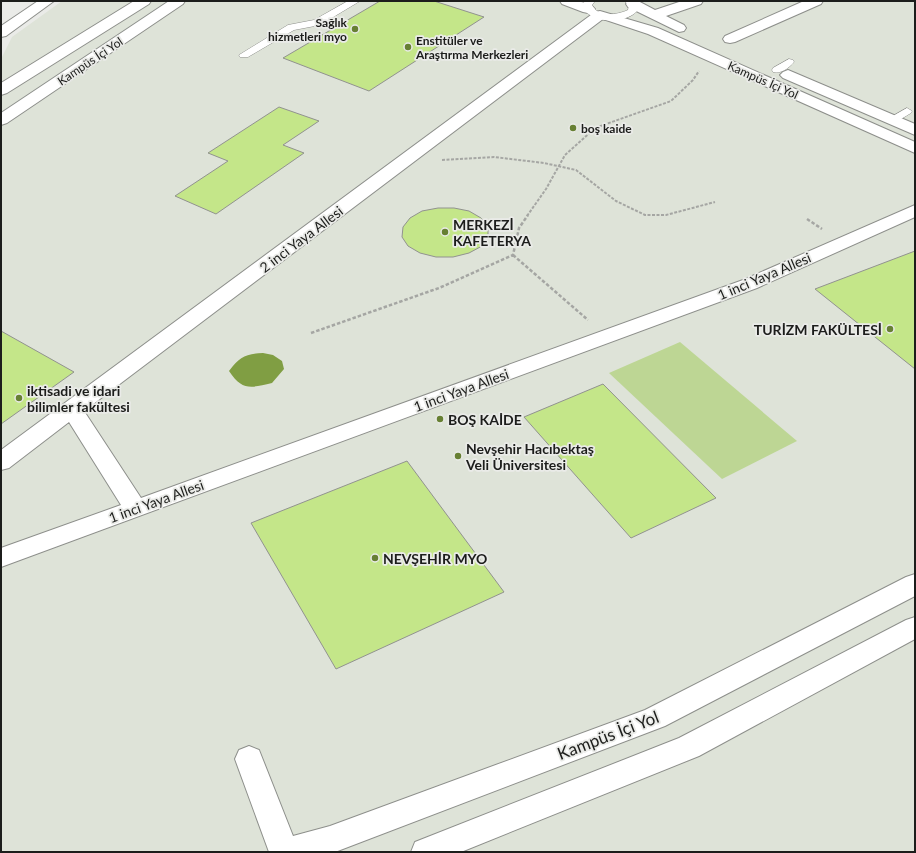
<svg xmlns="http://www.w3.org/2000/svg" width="916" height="853" font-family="Lato,sans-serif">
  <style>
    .built { fill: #dee3d8 }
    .green { fill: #bdd694 }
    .water { fill: #809e43 }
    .building { fill: #c4e689; stroke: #91928f }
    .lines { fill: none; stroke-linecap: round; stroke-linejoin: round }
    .lane-casing { stroke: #8d8f8b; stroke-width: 1 }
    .street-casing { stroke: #8d8f8b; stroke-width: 2 }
    .path-far1 { stroke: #a5a6a3; stroke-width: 2; stroke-dasharray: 3 1.5; stroke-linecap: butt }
    .path { stroke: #a5a6a3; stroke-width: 2.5; stroke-dasharray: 3.5 2; stroke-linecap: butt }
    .lane { fill: #fff; fill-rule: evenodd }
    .street { fill: #fff; fill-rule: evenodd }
    .poi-dot { fill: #678033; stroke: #eaebe8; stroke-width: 1.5 }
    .labels { text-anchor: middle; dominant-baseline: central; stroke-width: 3.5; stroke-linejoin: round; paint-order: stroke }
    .far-poi-label { font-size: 12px; font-weight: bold; fill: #1c1d1b; stroke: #eaebe8; text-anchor: start }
    .far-street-label { font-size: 12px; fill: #1c1d1b; stroke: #eaebe8 }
    .poi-label { font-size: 14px; font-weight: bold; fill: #1c1d1b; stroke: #eaebe8; text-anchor: start }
    .street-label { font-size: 14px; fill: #1c1d1b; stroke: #eaebe8 }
    .near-street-label { font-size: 17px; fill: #1c1d1b; stroke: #eaebe8 }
  </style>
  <rect width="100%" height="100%" fill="#eaebe8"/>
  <path class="built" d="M62,1H915V852H1V59L12,37Z"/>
  <path class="green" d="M680,342L797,441L722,479L609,373Z"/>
  <path class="water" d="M263,353L273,355L282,361L284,369L272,383C251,388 242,391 229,371C240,357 245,354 263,353Z"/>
  <path class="building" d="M380,1H434L484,17L369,91L283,58Z
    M279,107L319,121L283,145L304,153L216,214L175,196L228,161L208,153Z
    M438,208H454L469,211L481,218L488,227V237L482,246L469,253L453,257H436L420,253L408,246L402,237L403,227L410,218L422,211Z
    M915,251V369L815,289Z
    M1,331L74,372L1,424Z
    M603,384L716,498L631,538L524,417Z
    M407,461L504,592L336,669L251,523Z"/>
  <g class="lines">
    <g class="lane-casing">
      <path id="lane" d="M348,1H360L320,25L294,30L248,57H240L239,55L288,25L314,20Z
        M585,1H595L592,5C598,18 617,15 628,10L629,5L624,1H635L639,8C632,22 602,24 590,15C586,13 584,9 582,5Z
        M789,59L793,60L794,62C789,68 781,74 773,72L772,70L773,68Z
        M907,108L912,111L911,113L896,122H888L886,120Z"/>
    </g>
    <g class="street-casing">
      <path id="street" d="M38,1H54L6,36L1,37V26Z
        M134,1H151L149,4L7,93L1,95V83Z
        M169,1H185L183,4L7,123L1,125V113Z
        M560,1C571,1 588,0 595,9L593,12L588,13L583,12L562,4Z
        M628,1H638L655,10L682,1H703L701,4L666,16L684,25L686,28L684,31L679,32L628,7L626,4Z
        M804,1H823L821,4L735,42L730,43L725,42L723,39L725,36Z
        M600,11L658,28L915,142V153L648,34L603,19L84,411L141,498L743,280L915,205V217L757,288L1,567V548L121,505L69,422L9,468L1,470V450L595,12Z
        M788,70L915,124V135L783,78L780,75L783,72Z
        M915,574V596L665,726L335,852H269L235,759L239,750L249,746L259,750L293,836L330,826L645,710L906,577Z
        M915,617V639L699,756L461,852H411L415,842L679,738L906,620Z"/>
    </g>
    <path class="path-far1" d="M442,160L494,157L544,163L576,170L616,201L645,215H666L715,202
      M527,216L546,189L565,155L595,128L671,101L693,80L699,71"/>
    <path class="path" d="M807,219L822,229
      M513,255L588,320
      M311,333L439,288L513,255L519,228L528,215"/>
    <use href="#lane" class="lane"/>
    <use href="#street" class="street"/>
  </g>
  <g class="poi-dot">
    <circle cx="355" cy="29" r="4"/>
    <circle cx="408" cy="47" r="4"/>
    <circle cx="573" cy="128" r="4"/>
    <circle cx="445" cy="232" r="4"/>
    <circle cx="890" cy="329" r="4"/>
    <circle cx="19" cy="398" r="4"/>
    <circle cx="440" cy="419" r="4"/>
    <circle cx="458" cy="456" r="4"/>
    <circle cx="375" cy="558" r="4"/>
  </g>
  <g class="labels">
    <g class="far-poi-label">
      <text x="347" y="22" text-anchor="end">Sağlık<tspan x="347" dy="14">hizmetleri myo</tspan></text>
      <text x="416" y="40">Enstitüler ve<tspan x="416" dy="14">Araştırma Merkezleri</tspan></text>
      <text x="581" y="128">boş kaide</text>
    </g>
    <g class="far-street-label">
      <text transform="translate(90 61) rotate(-34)">Kampüs İçi Yol</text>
      <text transform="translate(763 80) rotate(24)">Kampüs İçi Yol</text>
    </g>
    <g class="poi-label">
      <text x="453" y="224">MERKEZİ<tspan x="453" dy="16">KAFETERYA</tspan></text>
      <text x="882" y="329" text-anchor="end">TURİZM FAKÜLTESİ</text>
      <text x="27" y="390">iktisadi ve idari<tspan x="27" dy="16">bilimler fakültesi</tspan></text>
      <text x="448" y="419">BOŞ KAİDE</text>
      <text x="466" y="448">Nevşehir Hacıbektaş<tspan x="466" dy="16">Veli Üniversitesi</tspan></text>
      <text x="383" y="558">NEVŞEHİR MYO</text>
    </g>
    <g class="street-label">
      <text transform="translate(301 239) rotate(-37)">2 inci Yaya Allesi</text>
      <text transform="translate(764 276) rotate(-23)">1 inci Yaya Allesi</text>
      <text transform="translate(461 390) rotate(-20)">1 inci Yaya Allesi</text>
      <text transform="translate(156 501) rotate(-20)">1 inci Yaya Allesi</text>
    </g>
    <g class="near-street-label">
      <text transform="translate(608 735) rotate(-21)">Kampüs İçi Yol</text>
    </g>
  </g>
  <rect width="916" height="853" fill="none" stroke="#1c1d1b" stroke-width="4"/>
</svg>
